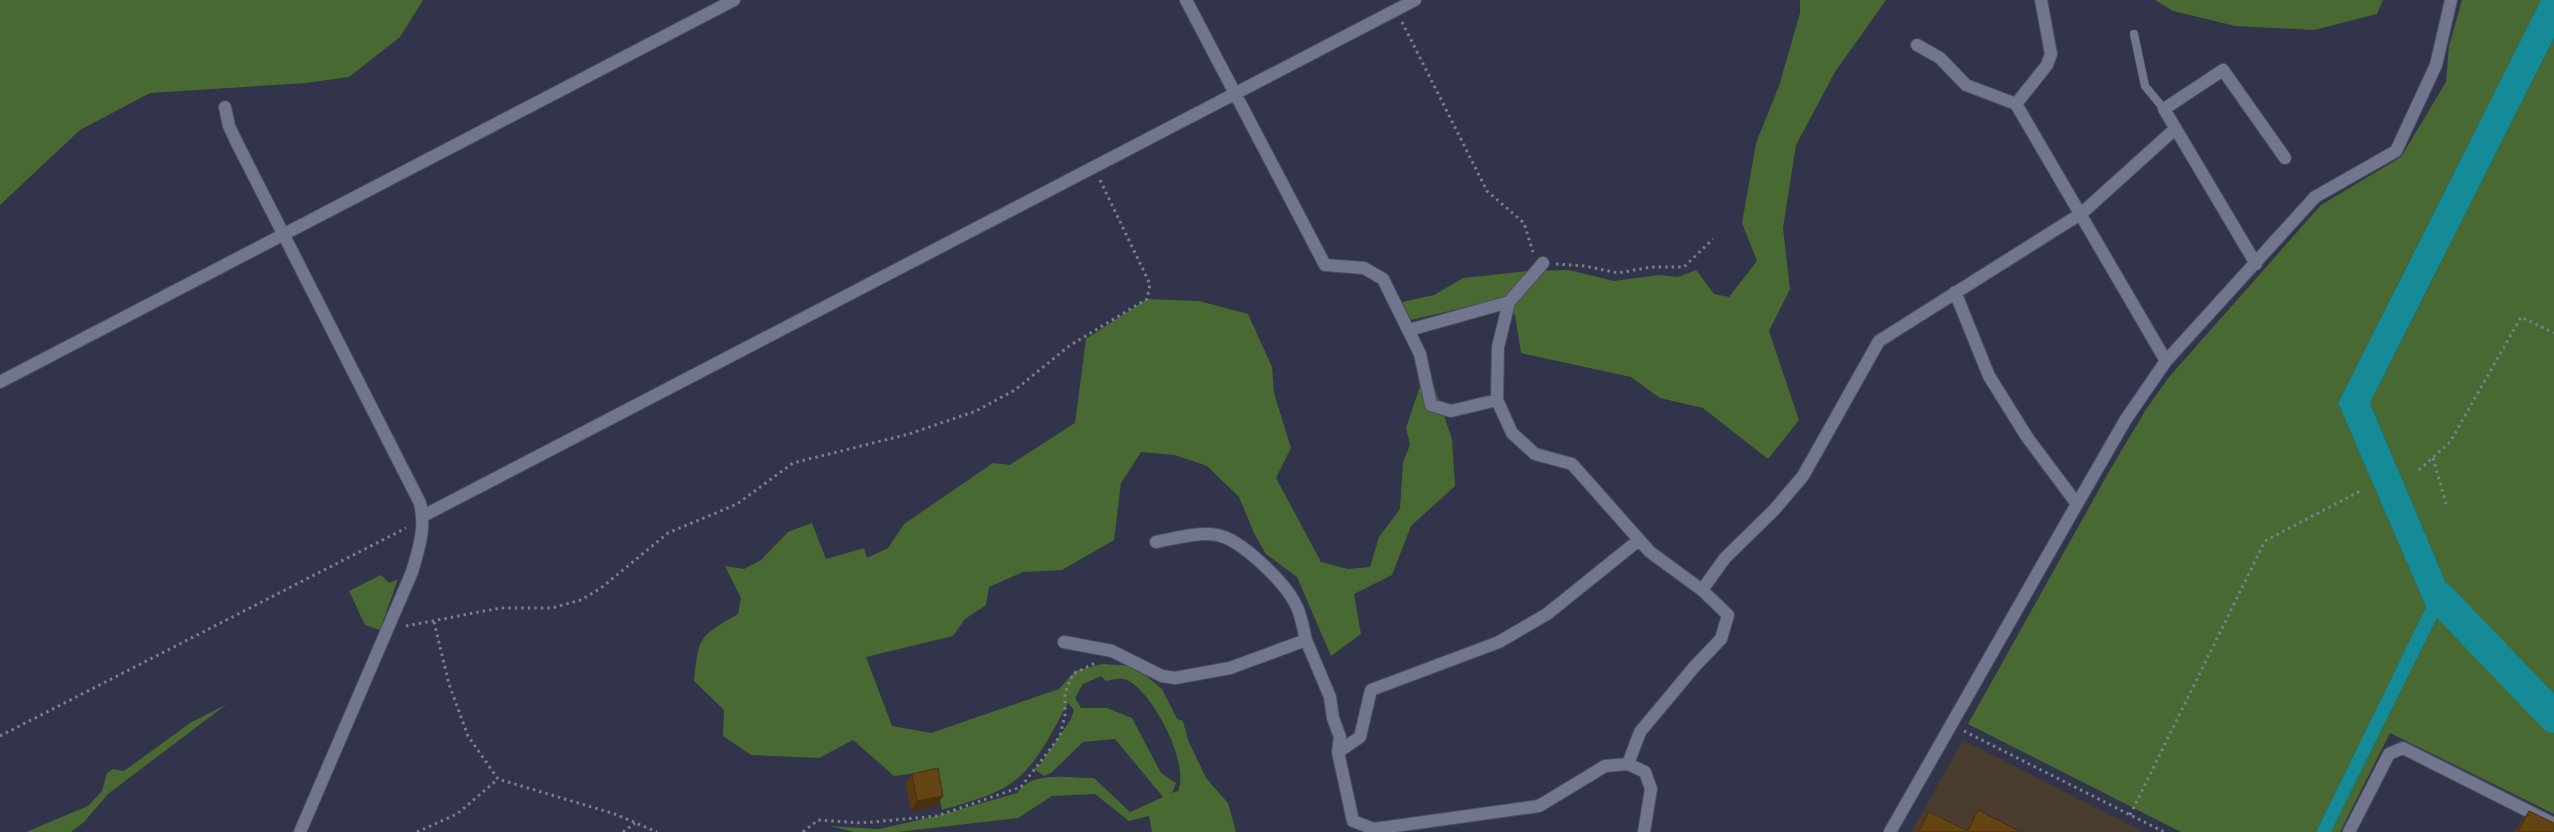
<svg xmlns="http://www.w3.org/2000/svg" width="2554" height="832" font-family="'Crimson Pro',serif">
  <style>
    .commercial { fill: #493b2d }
    .green { fill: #486931; fill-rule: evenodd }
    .water { fill: #158b98 }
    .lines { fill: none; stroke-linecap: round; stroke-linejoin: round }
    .river { stroke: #158b98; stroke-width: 32 }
    .lane-casing { stroke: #4c4f60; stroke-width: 9 }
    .street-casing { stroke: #4c4f60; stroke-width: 14 }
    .secondary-casing { stroke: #4c4f60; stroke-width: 14 }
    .path { stroke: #7b7e90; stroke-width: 3; stroke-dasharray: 2.5 4; stroke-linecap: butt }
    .lane { stroke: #71758e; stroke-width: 8 }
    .street { stroke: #71758e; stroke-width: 12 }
    .secondary { stroke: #71758e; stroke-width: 12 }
    .wall { fill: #573a11 }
    .shaded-wall { fill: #47300e }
    .building { fill: #654414; stroke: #47300e }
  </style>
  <rect width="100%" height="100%" fill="#31344a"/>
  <path class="commercial" d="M1963,740L2145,832H1911Z"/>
  <path class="green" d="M0,0H423L400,37L349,77L306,83L150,93L80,130L0,205Z
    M1800,0H1886L1835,72L1796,145L1783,228L1790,289L1769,331L1799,420L1768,459L1703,408L1660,398L1631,377L1521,353L1515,315L1497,300L1411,320L1402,302L1434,295L1463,278L1529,271L1569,270L1614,281L1659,275L1678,277L1696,270L1714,294L1729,297L1757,261L1742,223L1756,143L1779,86L1800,13Z
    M2155,0H2383L2377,14L2314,30L2235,26L2173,11Z
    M2462,0H2541L2338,403L2426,607L2316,832H2181L1968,724L2111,468L2147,408L2169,377L2321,205L2401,157L2446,82L2449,46Z
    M2554,38V709L2457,609L2370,403Z
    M1147,299L1199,301L1248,314L1272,367L1274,393L1291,448L1276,478L1321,562L1348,569L1370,567L1379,537L1400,509L1403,462L1410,445L1406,428L1420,386L1433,384L1452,439L1455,486L1411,526L1392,575L1354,594L1361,634L1331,656L1297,577L1266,554L1254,533L1239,497L1207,466L1175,455L1141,452L1121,483L1114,540L1062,570L1023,572L989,587L986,605L965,619L953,636L866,657L892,726L931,733L1059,689L1075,671L1102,664L1134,666L1162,689L1177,719L1183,721L1188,740L1206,778L1228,803L1236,832H1152L1149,816L1129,821L1095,794L1052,796L1018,818L897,832H854L829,826L879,829L937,816L1017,793C1032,770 1070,778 1094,778L1130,812L1163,797L1115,739L1083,742L1051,773L1044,776L1034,769L1041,763L1071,719L1074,710L1068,703C1052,731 1038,765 1010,784C993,796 962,804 942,810L934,771L894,776L853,740L819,758L751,755L723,736L724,710L694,681C699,635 699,637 738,614L741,598L725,566L744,569L761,560L788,532L812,523L826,559L864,548L867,558L888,548L904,524L993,463L1010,465L1075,423L1086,339ZM1101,676L1106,681C1113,679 1122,677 1129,681C1154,695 1190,764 1178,791L1172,793L1176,783L1161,773L1132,718L1107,708H1081L1075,698L1083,684Z
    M381,575L389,583L398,579L380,630L365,625L349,591Z
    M2444,614L2554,729V814L2390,733L2340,832H2331L2438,616Z
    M227,704L108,794L84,822L71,832H26L88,806L102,791L107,773L113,769L124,771L190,723Z"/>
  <path class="water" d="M2541,0H2554V38L2370,403L2457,609L2438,616L2331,832H2316L2426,607L2338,403Z"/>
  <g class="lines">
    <path class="river" d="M2440,598L2554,717"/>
    <g class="lane-casing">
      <path id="lane" d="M2134,34L2145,86L2164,109"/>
    </g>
    <g class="street-casing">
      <path id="street" d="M1186,0L1325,265L1364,268L1383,279L1420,354L1431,405L1451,411L1497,400
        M1917,45L1940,58L1966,85L2016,104L2166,361
        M2016,104L2047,65L2051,54L2041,0
        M225,107L229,126L237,143L420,503C426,528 419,548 412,572L300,832
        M1543,263L1509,302L1498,347L1497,400L1512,433L1535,454L1572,464L1650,552L1702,590L1728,615L1721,639L1695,666L1640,732L1628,764
        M2256,264L2164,109L2223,70L2285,158
        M1955,292L1989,376L2027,437L2077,504L2126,419L2166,361L2315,197L2396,151L2436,65L2451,0
        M1409,330L1509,302
        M423,516L1415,0
        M1156,542C1173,539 1201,531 1217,535C1241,539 1284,582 1295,603C1301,613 1303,628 1306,640
        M1702,590L1725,558L1774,510L1803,476L1879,341L2082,213L2175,129
        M1064,642L1112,651L1162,676L1175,678L1230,668L1306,640L1330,697L1333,718L1340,737L1338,752L1353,821L1374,829L1539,806L1605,766L1628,764L1645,772L1651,789L1644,832
        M1338,752L1360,737L1371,690L1499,642L1547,614L1639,540
        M2349,832L2389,754L2403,748L2554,824"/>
    </g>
    <g class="secondary-casing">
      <path id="secondary" d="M0,382L734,0
        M1890,832L2077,504"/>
    </g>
    <path class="path" d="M1402,22L1487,191L1524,223L1533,252
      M1556,264L1585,266L1618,273L1651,267H1684L1713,239
      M2433,458L2446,504
      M2419,470L2450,442L2521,317L2554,333
      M434,622L449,684L468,736L498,779L615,814L657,832
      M406,626L500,608H552L581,600L601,588L668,533L737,504L793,463L909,434L976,411L1015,390L1069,346L1147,299L1150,284L1100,180
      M1964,731L2164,832
      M0,736L406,528
      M2130,815L2265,541L2362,490
      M417,832L457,814L498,779
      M623,832L635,823
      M803,832L818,820L862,823L937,816L1021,787L1060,736L1065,715V693L1073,674L1095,663"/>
    <use href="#lane" class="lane"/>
    <use href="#street" class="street"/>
    <use href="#secondary" class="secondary"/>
  </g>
  <path class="wall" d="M912,774L943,796L936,806L911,811L905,783Z
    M1978,810L2021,832H1916L1919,826L1929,812L1966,830L1968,825Z
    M2529,811L2554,832H2514Z"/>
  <path class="shaded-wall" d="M943,796L936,806L911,811L917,801Z"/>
  <path class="building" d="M938,768L943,796L917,801L912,774Z
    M1978,810L2021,832H1919L1929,812L1968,831Z
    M2529,811L2554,823V832H2518Z"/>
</svg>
